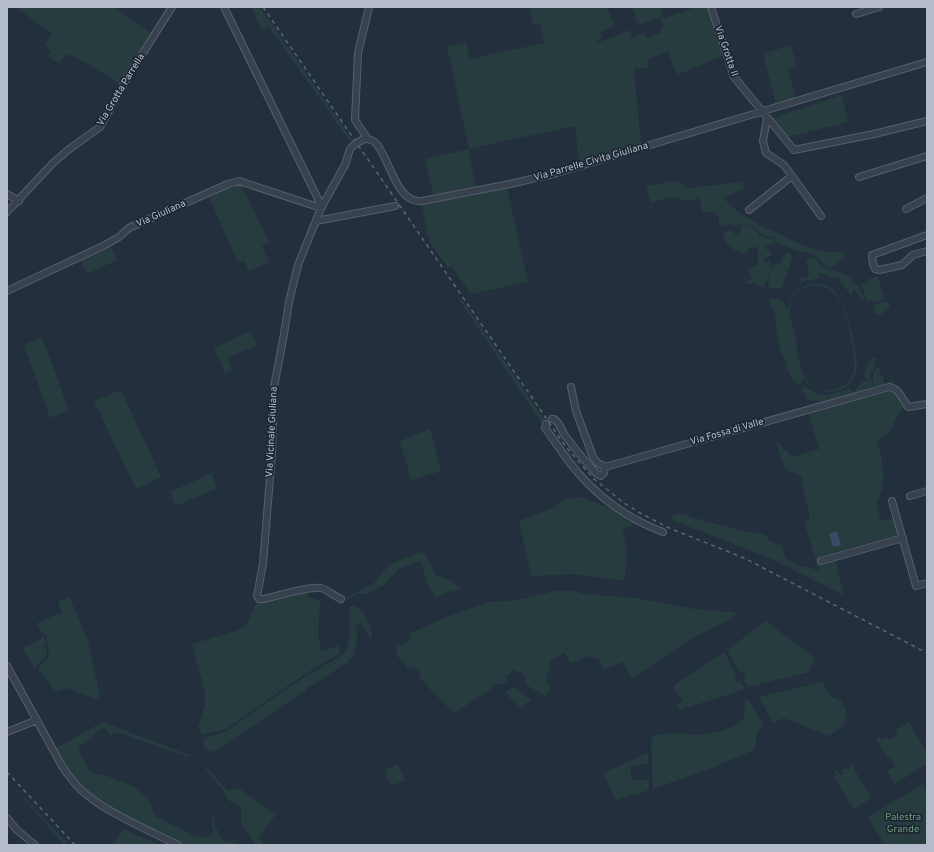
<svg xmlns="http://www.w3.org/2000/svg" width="934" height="852" font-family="Overpass,sans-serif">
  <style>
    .green { fill: #263c3f; fill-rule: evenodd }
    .water { fill: #394c67 }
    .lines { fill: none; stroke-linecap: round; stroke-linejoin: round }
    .minor-casing { stroke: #565f6c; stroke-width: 8 }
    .minor { stroke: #38414e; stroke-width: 6 }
    .rail { stroke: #5a6575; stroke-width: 1.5; stroke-dasharray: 4 4; stroke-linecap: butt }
    .minor-bridge-casing { stroke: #565f6c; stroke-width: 8; stroke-linecap: butt }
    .minor-bridge { stroke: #38414e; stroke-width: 6 }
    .labels { text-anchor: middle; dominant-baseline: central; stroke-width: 3.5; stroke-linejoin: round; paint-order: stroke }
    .street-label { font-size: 10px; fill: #b4bcc9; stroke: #1d2633 }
    .park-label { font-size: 10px; fill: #6b9a76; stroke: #1d2633 }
  </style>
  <rect width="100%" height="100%" fill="#242f3e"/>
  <path class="green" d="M15,7H114L153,35L122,85L79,59L66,54L59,64L48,56L51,51L45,45L52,34Z
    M251,7H260L354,142L351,143L269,27L262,31Z
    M529,7H607L615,26L600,32L602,38L596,41L597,43L630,30L632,38L645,33L647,38L662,32L660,28L664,26L661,19L696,7H709L725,55L677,75L668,52L647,59L649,68L634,69L641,144L579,162L575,126L469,149L475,187L434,195L425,159L469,149L447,46L466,42L470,59L544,43L540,24L533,25Z
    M632,7H660L663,17L641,24L637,23Z
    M791,45L797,66L788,69L796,98L776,104L763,54Z
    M842,95L848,122L784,138L769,119Z
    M674,181L681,183L687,188L741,182L745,188L724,198C731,208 746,218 758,223L757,226L762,225C767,230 771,229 776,232C800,245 814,251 842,253L845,257L831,268L826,266L816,257L806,252H799L777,243L773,237L762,236C759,229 751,224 743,224C737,224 736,227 730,224L725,226L719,224V217L714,212L703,213L699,198L687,201L671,197L651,203L646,186Z
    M241,184L270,243L262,246L269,262L248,271L245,261L238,263L209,197L215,194V193L231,185Z
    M507,188L528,282L471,294L451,266L448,268L429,241L431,239L426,233L427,232L422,204Z
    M743,224L751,227L758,232L759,235C764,239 770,237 774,240V243L765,247L767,250L771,249L772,255L765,258L763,263L769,261L772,266L764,288L755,283L747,284L744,282L752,279L748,269L758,265V248L756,247L748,248L747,252L743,254C731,248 726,247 723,233L730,230L734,232L735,235L738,234L741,230L740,226Z
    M110,244L117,260L87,274L80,259Z
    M788,252L791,253L792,258L782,288L776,289L769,287C767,282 770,270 774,265C776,263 778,264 780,262C783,259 783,255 788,252Z
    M808,258H815L821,266L837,271L852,278L850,281L859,286L864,300L863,301L854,290L852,291L853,293L851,296L845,287L840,281L841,279L838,277L837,279L830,276L819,273L818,279L807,280L801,282V278L808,277L809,274L806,261Z
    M877,276L884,295L883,300L878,302L867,300L861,285L863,283H867L869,279Z
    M814,283C823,284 830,286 836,293C846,304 860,357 856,372C849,397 816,398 803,378L801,384L796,383L791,377L785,364L786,360L780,350L776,330V321L775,314L770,306L769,301L771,299C780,298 783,302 788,309C791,294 799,286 814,283ZM814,285C824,286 832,289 838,298C846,309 858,361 853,374C850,381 843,387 835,389C801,399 798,357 795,335C794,328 791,321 790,314C788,298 799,287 814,285Z
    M460,297L534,404L578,464L576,466L545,423L542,424L458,298Z
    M884,302H889L890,307L885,312L879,315L874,312L873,306L875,304Z
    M250,331L257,345L227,358L232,370L225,373L214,348Z
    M42,337L69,410L50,418L24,345Z
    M873,358L877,359L874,364V369L869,374L874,388L822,404L817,400L812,401L806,399L802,389L804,386C820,398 832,396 849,388L853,393L863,381L866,382L868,379L864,377L869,362H871V359Z
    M877,367L879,368L880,375L884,377L883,380L884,383L890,382V380L893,381V383L892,384L881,387H875C871,378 873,375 877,367Z
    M889,389L896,391L905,406C901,408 891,428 890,433L877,440C882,460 889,484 876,502L881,521L894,518L898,535L834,553L844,595L774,560L670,519L674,514L678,513C697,519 717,524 736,529C745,532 754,531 764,535C767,536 768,538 770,541L782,547L786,559L804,568L806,566L819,571L804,521L810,519L801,476L787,470L784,466L776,442C783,445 786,453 793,457L819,449L808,412Z
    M121,390L161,477L136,489L94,401Z
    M430,429L441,471L411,480L400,441Z
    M212,473L217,489L175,506L170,492Z
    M581,497L615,510L635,524L622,530C629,549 627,562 624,581L574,574L531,576L519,521L552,508L565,499Z
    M421,552L426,555L437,576C448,578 454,581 461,589L446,593L436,597L428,586L421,561L398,569L384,585L374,590L365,594H357L347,599V597L373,584L390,564Z
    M306,591L307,596L320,601L318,633L321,652L340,645V653L302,676L226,729L203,734L198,728L205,705V692L192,644L239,630L246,626L256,603Z
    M555,591H573L584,594L635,598L695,609L737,613L729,620L691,639L632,679L623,662L604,670L598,659L589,656L571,663L564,653L550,661L551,669L546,677L551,690L545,696L525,684L527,678L520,672L518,673L515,669L506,677L508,680L501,685L498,683L491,687V689L454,713L430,689L426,683L418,678L421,674L414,666L409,669L398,657L395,646L405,643L411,639L409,634L444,618L489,602L518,600Z
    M69,597L87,637L100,696L96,699L66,688L59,692L55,691L39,670V666L47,660L49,651L47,643V637L46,634L41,631L37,623L62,612L58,601Z
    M354,606C367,612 370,625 372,638L370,639L361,622L356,627L357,638L353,658L352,657L349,660V661L310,687L309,686L306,688V690L214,752L204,748V738L227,731L290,686L344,654C352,642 349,622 349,607Z
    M766,621L815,658L809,672L748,687L743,680L746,678L742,671L739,672L727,650Z
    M43,636L45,639V644L42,645L43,647L45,646C51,658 40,660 35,669L22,648L41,639L42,637Z
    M724,652L736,674L734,676L737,682L740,681L745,689L680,710L677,705L683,702L673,686Z
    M822,682L831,697L841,701L846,709L844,726L828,736L784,718L773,723L759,697Z
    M514,687L531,700L520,708L505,692Z
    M747,699L749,700L764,726L758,730L754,750L710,769L653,789L651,743L652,738L654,735L675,733L698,735L721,731L735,726L744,718L745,700Z
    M103,722L189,755L188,757L117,732L111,735L105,728C97,729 96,732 91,738C88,741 83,744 79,746L78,750L88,768L91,772C111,777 135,783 149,800C152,805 152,811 156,817L196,836L205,837L212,835C215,826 208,822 216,812L213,822L223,841L233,842L238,845H180L113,810L84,790L74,780L54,749Z
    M909,722L927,753V764L895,784L887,771L895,766L889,757H887L876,739L879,737L881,740L887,737L889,740L895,738V736H896L898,734L896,730Z
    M648,753V763L630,766L632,781L647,779L649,782V790L616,800L603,773Z
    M397,764L405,780L391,786L384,770Z
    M851,764L872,798L854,809L834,778L836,776L834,772L836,770L842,775L843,774L841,771L847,768L848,769L850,768L849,765Z
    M206,767L228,791L239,788L276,815C269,821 265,831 259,837L263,845H257L254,842C246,830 238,825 242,810L240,807L228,800L222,789L205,768Z
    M7,779L69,845H64Z
    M923,784L927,791V845H885L868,817Z
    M123,829L160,845H113Z"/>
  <path class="water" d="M837,531L841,545L833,547L829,534Z"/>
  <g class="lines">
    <g class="minor-casing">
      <path id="minor" d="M224,7L322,207
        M711,7L734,77L794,150L874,134L927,121
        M856,14L879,7
        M767,118L763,141L766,153L784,165L821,216
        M367,138L355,120L358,53L369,7
        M362,140C388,129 389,205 422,201L510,184L553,174L927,62
        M859,177L927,156
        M7,194L19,201
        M906,209L927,198
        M749,210L792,176
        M7,212L53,163L68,150L100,127L129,75L172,7
        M316,221L395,206
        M927,235L872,255L873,264L875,269L879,270L902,265L913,255L927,251
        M7,291L105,245L119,237L129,228L228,184L239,181L321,208
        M571,387L576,411L593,457L598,463L605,467L889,387C899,388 903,400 908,407L927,404
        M552,419H554C559,422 561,429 564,434C574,448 585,461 597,474L601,476L604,473L605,467
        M546,424L545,428C556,443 567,461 580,475C603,501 631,520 663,532
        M910,496L927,491
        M892,501L916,586L927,583
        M821,561L903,538
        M341,599C334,596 328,590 321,588C308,586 278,596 264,599H259L257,596L263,564L272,453L274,387L284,334L289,302L298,265L321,208L345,165L350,149L354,145
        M7,666L62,766C68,775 74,783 81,790C105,812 148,830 178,845
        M7,732L37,720
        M7,818L17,830L35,845"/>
    </g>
    <use href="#minor" class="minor"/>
    <path class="rail" d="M263,7L566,447L594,479L624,503L642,514L669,528L744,558L927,653
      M7,772L75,845"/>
    <g class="minor-bridge-casing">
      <path id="minor-bridge" d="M354,145L362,140"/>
    </g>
    <use href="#minor-bridge" class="minor-bridge"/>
  </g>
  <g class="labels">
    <g class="street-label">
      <text transform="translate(726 51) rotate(71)">Via Grotta II</text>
      <text transform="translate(121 90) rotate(-59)">Via Grotta Parrella</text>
      <text transform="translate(591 162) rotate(-16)">Via Parrelle Civita Giuliana</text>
      <text transform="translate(161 214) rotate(-24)">Via Giuliana</text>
      <text transform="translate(272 432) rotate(-87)">Via Vicinale Giuliana</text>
      <text transform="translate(727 432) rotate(-16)">Via Fossa di Valle</text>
    </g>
    <g class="park-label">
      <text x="903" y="817">Palestra<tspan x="903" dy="12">Grande</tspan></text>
    </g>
  </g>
  <rect width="934" height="852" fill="none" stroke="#b4bcc9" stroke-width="16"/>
</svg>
